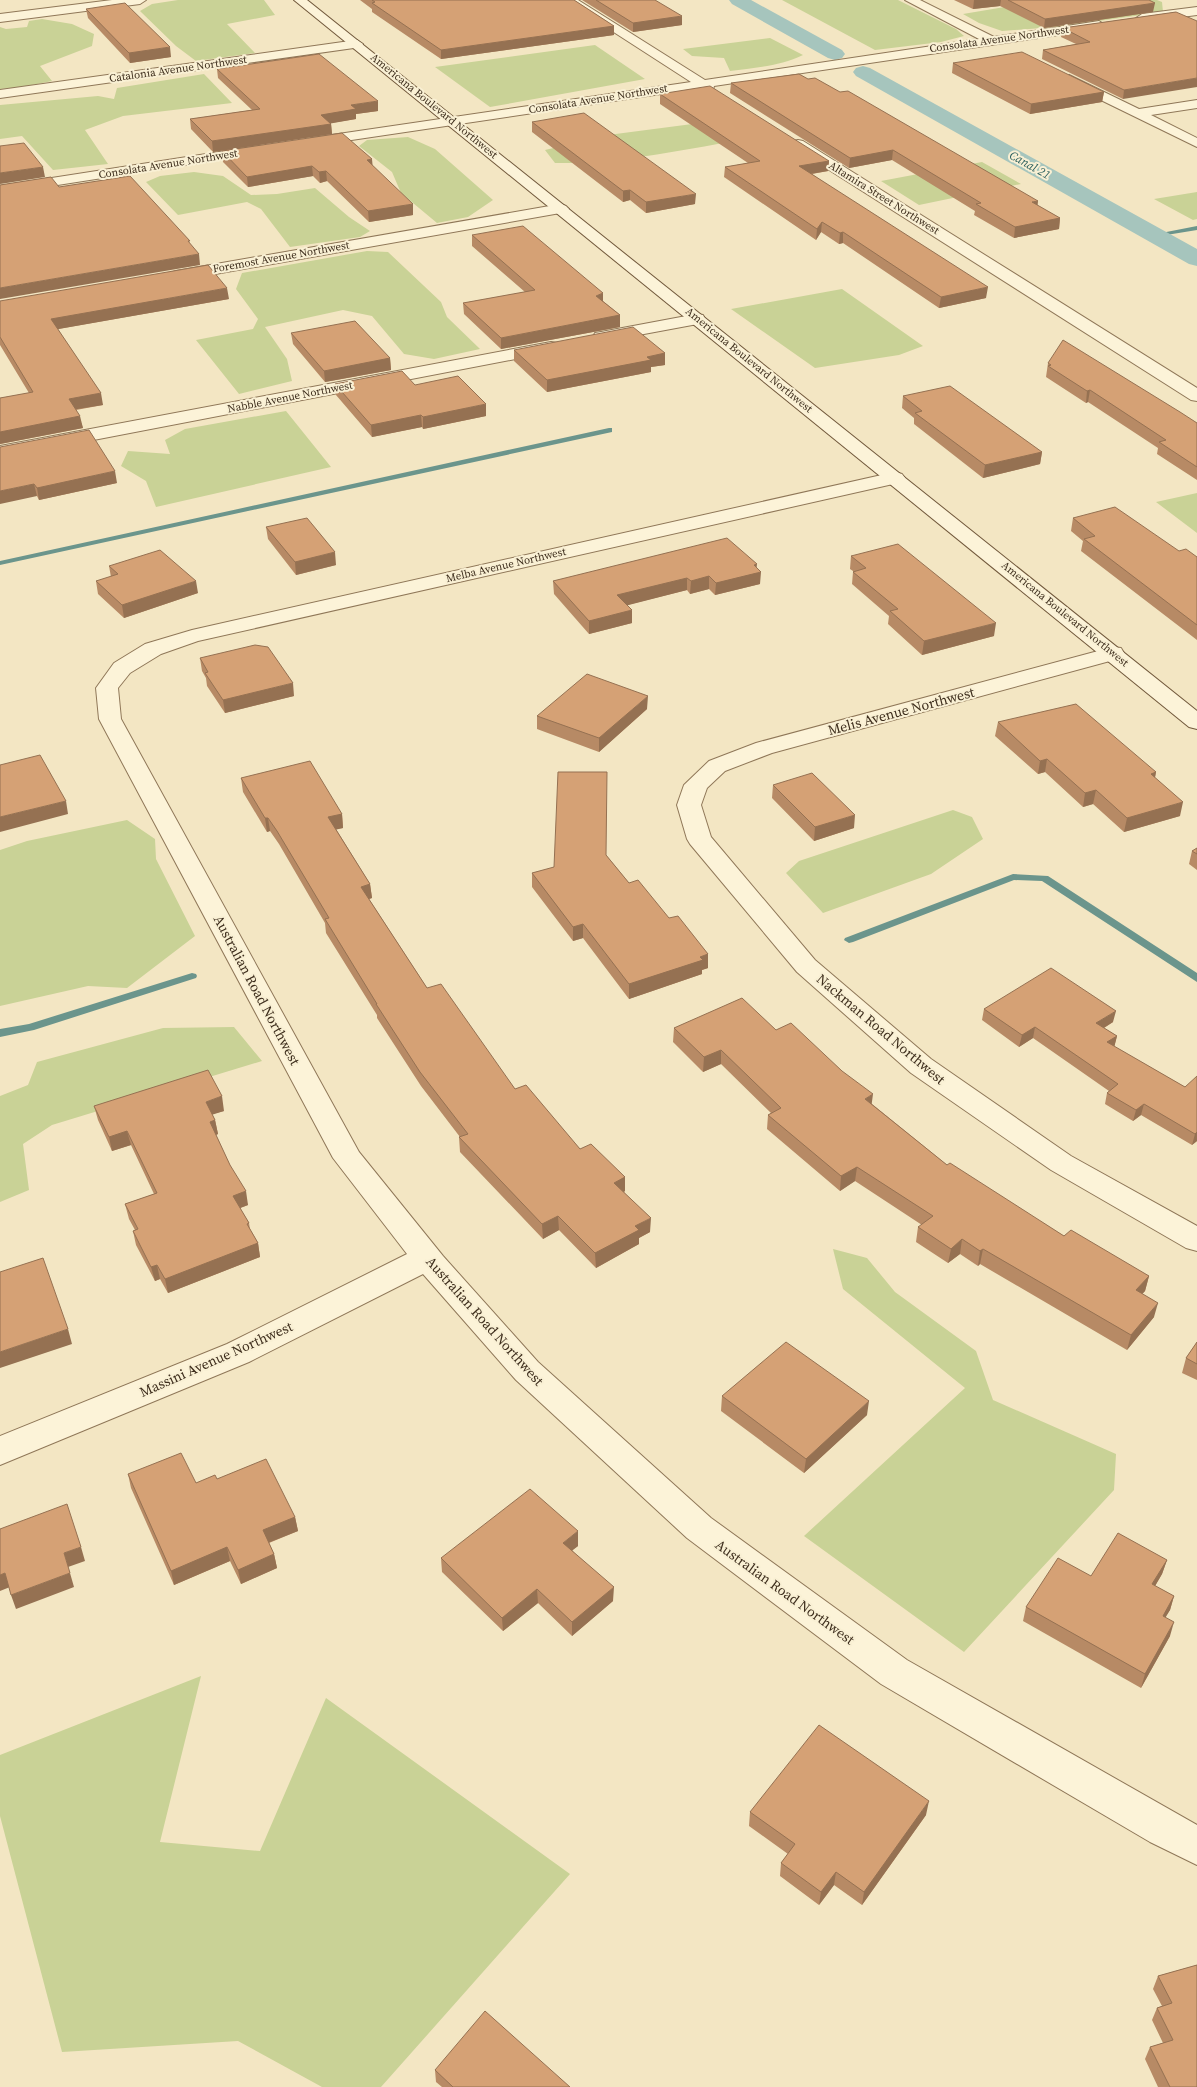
<svg xmlns="http://www.w3.org/2000/svg" width="1197" height="2087" font-family="'Source Serif 4',serif">
  <style>
    .green { fill: #c9d296 }
    .lines { fill: none; stroke-linecap: round; stroke-linejoin: round }
    .stream { fill: #6b958c; fill-rule: evenodd }
    .canal { fill: #a6c5bd; fill-rule: evenodd }
    .street-casing { stroke: #8f7758; stroke-width: 2 }
    .secondary-casing { stroke: #71583b; stroke-width: 2 }
    .street { fill: #fcf3d8; fill-rule: evenodd }
    .secondary { fill: #fcf3d8; fill-rule: evenodd }
    .wall { fill: #b78a65 }
    .shaded-wall { fill: #957152 }
    .building { fill: #d5a175; stroke: #957152 }
    .labels { text-anchor: middle; dominant-baseline: central; stroke-width: 4; stroke-linejoin: round; paint-order: stroke }
    .far-street-label { font-size: 11px; fill: #3e2e1d; stroke: #f9f0d4 }
    .far-water-label { font-size: 12px; font-style: italic; fill: #2b5f5e; stroke: #f9f0d4 }
    .street-label { font-size: 14px; fill: #3e2e1d; stroke: #f9f0d4 }
  </style>
  <rect width="100%" height="100%" fill="#f3e6c3"/>
  <path class="green" d="M178,0H264L275,15L227,24L255,53L196,61L176,46L140,11L152,4Z
    M782,0H898L956,29L964,36L941,42L875,50Z
    M1046,0H1157L1162,2L1163,12L1055,27L1002,31L979,23L963,14Z
    M42,19L72,24L94,34L92,46L40,66L52,81L17,88L0,89V27L6,29L27,27L29,21Z
    M770,38L803,55C780,66 754,68 730,71L724,58L692,56L683,49Z
    M595,45L645,79L490,107L435,67Z
    M204,74L232,103L123,116L85,130L108,164L53,170L22,136L0,139V105L98,96L114,99L117,88Z
    M723,120L752,138C686,149 622,164 555,163L545,150L608,135Z
    M408,137L435,149L493,200L468,217L437,223L401,193L392,172L359,146L367,140Z
    M982,162L1021,184L919,205L881,181Z
    M194,172L223,176L251,195L277,194L315,188L349,217L370,231L360,237L290,247L261,209L247,202L178,215L146,182L160,176Z
    M1197,192V219L1193,220L1154,199Z
    M367,251L388,252L441,302L447,317L480,349L434,359L404,354L372,316L343,310L265,327L287,359L292,381L239,394L196,340L253,329L258,319L236,289L242,273Z
    M842,289L923,346L899,355L815,368L731,309Z
    M286,411L331,467L156,507L146,481L121,466L128,451L170,454L165,440L185,429Z
    M1197,493V533L1156,502Z
    M953,810L972,817L983,839L931,874L823,913L786,873L799,861Z
    M127,820L155,839L156,859L195,936L127,988L88,986L0,1006V850L27,841Z
    M234,1027L262,1061L52,1125L23,1144L29,1190L0,1202V1096L28,1085L37,1062L163,1028Z
    M833,1249L867,1258L895,1292L976,1351L993,1400L1116,1454L1114,1490L964,1652L804,1536L965,1388L843,1289Z
    M201,1676L160,1842L260,1851L326,1698L570,1874L381,2087H322L238,2041L62,2052L0,1816V1755Z"/>
  <g class="lines">
    <path class="stream" d="M1197,226V230L1154,237L1151,235Z
      M609,428H612V432L0,565V561Z
      M1013,874L1048,876L1197,973V982L1042,881L1014,880L853,942L849,943L844,940L845,938Z
      M192,973L196,974L197,976L196,978L34,1030L0,1037V1029L29,1024Z"/>
    <path class="canal" d="M729,0H751L842,50L845,54L842,58L835,60L828,58L732,4Z
      M863,66L870,68L1197,249V266L1189,264L856,76L853,72L856,68Z"/>
    <g class="street-casing">
      <path id="street" d="M112,0H146L140,4L0,22V14Z
        M564,0H578L705,80L979,39L905,0H920L994,37L1099,21L1105,25L1099,29L714,86L713,90L708,91L701,88L311,146L304,142L311,138L691,82Z
        M1197,7V15L1142,22L1136,18L1142,14Z
        M357,40L363,44L361,47L0,98V90Z
        M1069,75L1139,109L1197,100V108L1151,115L1197,138V147L1064,82L1062,79Z
        M798,140L803,141L1197,388V401L1191,400L793,147L791,144L793,141Z
        M258,146L263,147L265,150L263,153L0,194V186Z
        M561,204L566,206L569,209L566,212L176,281L170,279L168,276L170,273L176,271Z
        M697,314L703,315L705,319L703,323L601,342L595,341L593,337L595,333L601,332Z
        M551,342L557,343L560,347L557,351L0,458V446Z
        M895,472L902,474L905,478L902,482L198,641L161,654L130,673L118,688L121,719L359,1152L443,1256L538,1362L711,1518L907,1660L1197,1825V1865L1150,1842L881,1684L687,1538L516,1380L423,1274L249,1362L0,1465V1436L227,1344L407,1254L333,1158L99,719L96,688L114,663L145,644L192,630Z
        M1113,647L1121,648L1124,653L1121,658L772,753L725,771L707,788L701,805L711,837L815,960L931,1059L1071,1156L1197,1226V1251L1186,1248L1051,1170L911,1073L797,972L690,844L687,839L677,805L684,785L709,761L756,743Z"/>
    </g>
    <g class="secondary-casing">
      <path id="secondary" d="M294,0H307L1197,711V729L1189,727Z"/>
    </g>
    <use href="#street" class="street"/>
    <use href="#secondary" class="secondary"/>
  </g>
  <path class="wall" d="M360,0H574L614,26V35L441,59L372,12V9Z
    M582,0H655L682,25L633,32Z
    M954,0H1149L1153,12L1044,28L1000,6L973,9Z
    M86,9L171,57L130,63L88,18Z
    M1176,12L1123,99L1042,59L1043,50L1076,44L1061,37L1063,28Z
    M953,63L1104,92L1102,102L1030,114L952,73Z
    M217,69L378,111L356,114V119L331,123L332,134L213,152L191,129L190,119L252,110L218,78Z
    M731,83L1038,206L1060,218L1059,229L1014,238L974,215L975,211L892,160L849,168L730,93Z
    M660,94L829,161L828,171L812,174L986,298L939,308L843,243L839,244L821,232L816,240L724,177L725,167L748,163L660,104Z
    M532,122L695,204L646,213L630,200L623,202L532,132Z
    M222,151L373,166L413,215L369,222L327,181L320,183L313,176L248,187L223,162Z
    M472,235L603,301L620,315V327L501,349L464,314L463,303L525,292L472,246Z
    M229,299L58,329L103,405L76,410L83,428L0,444V398L29,393L0,345V301Z
    M291,333L390,358L391,370L325,382L293,344Z
    M514,350L665,353V365L651,367V372L547,392L514,361Z
    M1048,363L1197,423V480L1157,454L1158,448L1088,402L1086,403L1046,377Z
    M335,384L415,385L486,416L423,429L422,427L372,437L336,395Z
    M903,396L1042,452L1040,464L983,478L914,424V418L902,408Z
    M0,447L117,483L39,500L37,496Z
    M1073,518L1197,557V640L1081,551L1083,541L1071,531Z
    M266,527L336,565L296,575L268,539Z
    M851,556L994,636L922,655L888,624L889,616L852,584L853,572V571L850,569Z
    M109,566L198,593L124,618L98,594L96,581L111,577Z
    M756,568L760,584L715,595L709,589L690,594L687,590L627,605L632,623L589,634L554,594L553,581Z
    M200,658L294,696L225,713L207,686L206,678L202,671Z
    M647,709L599,752L537,729V716Z
    M998,722L1156,772L1155,778L1180,816L1124,832L1093,804L1083,807L1045,772L1038,774L995,736Z
    M241,778L342,814L343,828L336,829L370,884L372,898L369,899L427,988L515,1089L580,1149L625,1177V1191L624,1192L650,1232L639,1238V1244L596,1268L559,1230L543,1239L460,1152L459,1137H460L421,1086L377,1018V1015L326,933L325,923L279,844L270,831L267,832L243,792Z
    M773,785L854,828L814,841L772,798Z
    M1197,848V870L1189,864L1192,851Z
    M606,855L629,883L708,954V968L702,970V974L629,999L583,938L573,941L532,887V873Z
    M984,1009L1113,1022L1104,1028L1117,1036L1114,1047L1185,1087L1197,1141L1192,1145L1141,1115L1133,1121L1105,1104L1107,1093L1109,1091L1033,1038L1019,1047L982,1020Z
    M674,1028L776,1030L872,1104L947,1165L1064,1236L1149,1276L1145,1291L1142,1294L1154,1317L1127,1350L980,1264L978,1266L960,1254L948,1263L916,1242L918,1227L922,1225L855,1181L840,1191L767,1129L768,1115L771,1113L721,1064L703,1072L673,1042Z
    M94,1106L224,1111L212,1114L215,1120L218,1134L216,1135L248,1205L240,1208L249,1223L250,1229L258,1243L260,1257L168,1293L160,1279L155,1281L136,1245L133,1231L135,1230L129,1219L125,1204L154,1194L131,1145L112,1151L98,1120Z
    M1197,1342V1380L1182,1373L1186,1358Z
    M722,1396L867,1415L804,1473L721,1411Z
    M128,1474L196,1483L217,1479L295,1517L298,1531L269,1543L274,1554L277,1568L241,1584L230,1561L174,1585L131,1488Z
    M578,1546L572,1550L613,1601L572,1636L538,1603L503,1631L442,1572L441,1558Z
    M1167,1560L1162,1574L1155,1586L1174,1596L1170,1610L1165,1617L1170,1636L1141,1688L1023,1621L1026,1607L1091,1576Z
    M750,1812L926,1815L862,1905L834,1885L819,1905L780,1876L781,1863L788,1854L749,1826Z
    M1197,1965V2087H1158L1145,2059L1150,2047L1163,2043L1152,2020L1157,2008L1162,2006L1153,1989L1158,1976Z
    M435,2070L570,2087H442L436,2082Z"/>
  <path class="shaded-wall" d="M974,0H1001L1000,6L973,9Z
    M1155,3L1153,12L1044,28L1045,19Z
    M682,16V25L633,32V23Z
    M614,26V35L441,59V50Z
    M170,47L171,57L130,63L129,53Z
    M1197,78V87L1123,99L1124,90Z
    M1104,92L1102,102L1030,114L1031,104Z
    M378,101V111L356,114V119L322,125L321,115L351,105Z
    M331,124L332,134L213,152L212,141Z
    M893,150L892,160L849,168L850,158Z
    M372,159L373,170L367,160Z
    M829,161L828,171L798,176L799,166Z
    M312,166L313,176L248,187L247,177Z
    M43,167L45,177L0,184V173Z
    M326,171L327,181L320,183L319,172Z
    M630,190V200L623,202V191Z
    M696,194L695,204L646,213V202Z
    M1038,201L1037,212L1032,202Z
    M413,204V215L369,222L368,211Z
    M1060,218L1059,229L1014,238L1015,227Z
    M822,222L821,232L816,240L817,229Z
    M843,232V243L839,244L840,233Z
    M199,254L200,265L0,299V288Z
    M988,287L986,298L939,308L941,297Z
    M227,288L229,299L53,330L51,319Z
    M603,293V304L596,296Z
    M620,315V327L501,349V338Z
    M665,353V365L651,367V372L547,392V380Z
    M390,358L391,370L325,382L324,371Z
    M1090,390L1088,402L1086,403L1087,391Z
    M101,393L103,405L71,410L69,399Z
    M486,404V416L423,429V417Z
    M421,415L422,427L372,437L371,425Z
    M80,416L83,428L0,444V432Z
    M1042,452L1040,464L983,478L985,465Z
    M115,471L117,483L39,500L37,488Z
    M34,484L37,496L0,504V491Z
    M335,552L336,565L296,575L295,562Z
    M757,564L756,573L761,572L760,584L715,595L716,583Z
    M709,576V589L690,594L691,581Z
    M687,578V590L617,608V595Z
    M196,581L198,593L124,618L122,605Z
    M632,610V623L589,634V621Z
    M996,623L994,636L922,655L924,641Z
    M293,683L294,696L225,713L223,700Z
    M648,696L647,709L599,752V738Z
    M1047,759L1045,772L1038,774L1040,761Z
    M1156,772L1153,786L1151,774Z
    M1096,790L1093,804L1083,807L1085,793Z
    M66,801L68,814L0,832V817Z
    M1183,802L1180,816L1124,832L1127,818Z
    M342,814L343,828L330,831L328,817Z
    M855,815L854,828L814,841L815,827Z
    M265,818H268L270,831L267,832Z
    M370,884L372,898L362,901L361,887Z
    M583,924V938L573,941V927Z
    M708,954V968L702,970V974L629,999V984Z
    M1116,1011L1113,1022L1094,1034L1096,1023Z
    M1035,1027L1033,1038L1019,1047L1022,1035Z
    M1117,1036L1114,1048L1107,1042Z
    M721,1050V1064L703,1072L704,1057Z
    M873,1094L871,1109L865,1099Z
    M222,1096L224,1111L208,1116L206,1102Z
    M1144,1104L1141,1115L1133,1121L1136,1110Z
    M215,1120L218,1134L213,1136L210,1122Z
    M127,1131L131,1145L112,1151L109,1137Z
    M1197,1132V1141L1192,1145L1195,1134Z
    M857,1167L855,1181L840,1191L841,1176Z
    M625,1177V1191L614,1197V1183Z
    M246,1191L248,1205L235,1210L233,1196Z
    M558,1216L559,1230L543,1239L542,1224Z
    M651,1218L650,1232L639,1238V1244L596,1268L595,1253L635,1226Z
    M962,1239L960,1254L948,1263L951,1249Z
    M258,1243L260,1257L168,1293L165,1279Z
    M983,1249L980,1264L978,1266L980,1251Z
    M157,1265L160,1279L155,1281L151,1267Z
    M1149,1276L1145,1291L1132,1305L1136,1290Z
    M1158,1303L1154,1317L1127,1350L1131,1335Z
    M68,1329L72,1344L0,1368V1352Z
    M869,1401L867,1415L804,1473L806,1459Z
    M295,1517L298,1531L265,1544L263,1530Z
    M578,1531V1546L564,1557L563,1543Z
    M81,1547L85,1561L68,1567L64,1553Z
    M227,1547L230,1561L174,1585L171,1571Z
    M274,1554L277,1568L241,1584L238,1570Z
    M1167,1560L1162,1574L1148,1598L1152,1584Z
    M5,1573L10,1587L0,1591V1575Z
    M70,1573L74,1587L16,1609L11,1595Z
    M614,1587L613,1601L572,1636V1622Z
    M537,1589L538,1603L503,1631L502,1618Z
    M1174,1596L1170,1610L1158,1630L1163,1616Z
    M1174,1622L1170,1636L1141,1688L1145,1674Z
    M929,1801L926,1815L862,1905L864,1892Z
    M836,1872L834,1885L819,1905L821,1892Z"/>
  <path class="building" d="M372,0H574L614,26L441,50L372,3L375,2Z
    M596,0H655L682,16L633,23Z
    M1008,0H1149L1155,3L1045,19Z
    M125,3L170,47L129,53L86,9Z
    M1176,12L1197,21V78L1124,90L1043,50L1090,42L1063,28Z
    M1022,52L1104,92L1031,104L953,63Z
    M319,54L378,101L351,105L356,109L321,115L331,124L212,141L190,119L260,109L217,69Z
    M799,74L808,79L815,78L840,92L848,91L1038,201L1032,202L1060,218L1015,227L976,204L981,203L893,150L850,158L731,83Z
    M710,86L829,161L799,166L988,287L941,297L843,232L840,233L822,222L817,229L725,167L760,161L660,94Z
    M584,113L696,194L646,202L630,190L623,191L532,122Z
    M342,133L372,159L367,160L413,204L368,211L326,171L319,172L312,166L247,177L222,151Z
    M24,143L43,167L0,173V146Z
    M130,176L190,241H188L199,254L0,288V185L51,177L59,187Z
    M523,226L603,293L596,296L620,315L501,338L463,303L535,290L472,235Z
    M208,265L227,288L51,319L101,393L69,399L80,416L0,432V398L33,392L0,337V301Z
    M355,321L390,358L324,371L291,333Z
    M633,327L665,353L647,357L651,360L547,380L514,350Z
    M1063,340L1180,412L1197,423V467L1159,442L1166,440L1090,390L1087,391L1048,366L1051,365L1048,363Z
    M402,371L415,385L458,376L486,404L423,417L421,415L371,425L335,384Z
    M950,386L1042,452L985,465L915,413L922,411L903,396Z
    M89,430L115,471L37,488L34,484L0,491V447Z
    M1115,507L1179,551L1186,549L1197,557V625L1084,539L1095,536L1073,518Z
    M307,518L335,552L295,562L266,527Z
    M727,538L757,564L754,565L761,572L716,583L709,576L691,581L687,578L617,595L632,610L589,621L553,581Z
    M898,544L996,623L924,641L890,611L898,609L853,572L866,568L851,556Z
    M160,550L196,581L122,605L96,581L118,574L109,566Z
    M255,645L268,647L293,683L223,700L205,673L208,672L200,658Z
    M587,674L648,696L599,738L537,716Z
    M1076,704L1156,772L1151,774L1183,802L1127,818L1096,790L1085,793L1047,759L1040,761L998,722Z
    M40,755L66,801L0,817V765Z
    M310,761L342,814L328,817L370,884L361,887L427,988L441,984L515,1089L526,1085L580,1149L591,1144L625,1177L614,1183L651,1218L635,1226L639,1230L595,1253L558,1216L542,1224L459,1137L468,1134L420,1072L376,1004H377L325,919L329,918L277,831L268,818H265L241,778Z
    M558,772H607L606,855L629,883L638,880L669,918L678,916L708,954L700,957L703,960L629,984L583,924L573,927L532,873L554,867Z
    M812,773L855,815L815,827L773,785Z
    M1197,848V854L1192,851Z
    M1051,968L1116,1011L1096,1023L1117,1036L1107,1042L1185,1087L1197,1076V1132L1195,1134L1144,1104L1136,1110L1107,1093L1118,1084L1035,1027L1022,1035L984,1009Z
    M742,998L776,1030L791,1023L842,1071L873,1094L865,1099L947,1165L950,1163L1064,1236L1071,1230L1149,1276L1136,1290L1158,1303L1131,1335L983,1249L980,1251L962,1239L951,1249L918,1227L933,1216L857,1167L841,1176L768,1115L781,1108L721,1050L704,1057L674,1028Z
    M208,1070L222,1096L206,1102L215,1120L210,1122L230,1165L246,1191L233,1196L249,1223L247,1224L258,1243L165,1279L157,1265L151,1267L133,1231L138,1229L125,1204L157,1193L127,1131L109,1137L94,1106Z
    M43,1258L68,1329L0,1352V1272Z
    M786,1342L869,1401L806,1459L722,1396Z
    M1197,1342V1364L1186,1358Z
    M181,1453L196,1483L215,1475L217,1479L266,1459L295,1517L263,1530L274,1554L238,1570L227,1547L171,1571L128,1474Z
    M530,1489L578,1531L563,1543L614,1587L572,1622L537,1589L502,1618L441,1558Z
    M67,1504L81,1547L64,1553L70,1573L11,1595L5,1573L0,1575V1529Z
    M1118,1533L1167,1560L1152,1584L1174,1596L1163,1616L1174,1622L1145,1674L1026,1607L1058,1558L1091,1576Z
    M819,1725L929,1801L864,1892L836,1872L821,1892L781,1863L795,1844L750,1812Z
    M1197,1965V2087H1170L1150,2047L1173,2040L1157,2008L1172,2003L1158,1976Z
    M485,2011L570,2087H453L435,2070Z"/>
  <g class="labels">
    <g class="far-street-label">
      <text transform="translate(999 39) rotate(-8)">Consolata Avenue Northwest</text>
      <text transform="translate(178 69) rotate(-8)">Catalonia Avenue Northwest</text>
      <text transform="translate(598 99) rotate(-9)">Consolata Avenue Northwest</text>
      <text transform="translate(434 106) rotate(39)">Americana Boulevard Northwest</text>
      <text transform="translate(168 164) rotate(-9)">Consolata Avenue Northwest</text>
      <text transform="translate(884 198) rotate(32)">Altamira Street Northwest</text>
      <text transform="translate(281 257) rotate(-10)">Foremost Avenue Northwest</text>
      <text transform="translate(749 360) rotate(39)">Americana Boulevard Northwest</text>
      <text transform="translate(290 397) rotate(-11)">Nabble Avenue Northwest</text>
      <text transform="translate(506 565) rotate(-13)">Melba Avenue Northwest</text>
      <text transform="translate(1065 614) rotate(39)">Americana Boulevard Northwest</text>
    </g>
    <g class="far-water-label">
      <text transform="translate(1030 165) rotate(29)">Canal 21</text>
    </g>
    <g class="street-label">
      <text transform="translate(901 711) rotate(-15)">Melis Avenue Northwest</text>
      <text transform="translate(257 990) rotate(62)">Australian Road Northwest</text>
      <text transform="translate(881 1029) rotate(40)">Nackman Road Northwest</text>
      <text transform="translate(485 1321) rotate(48)">Australian Road Northwest</text>
      <text transform="translate(216 1359) rotate(-24)">Massini Avenue Northwest</text>
      <text transform="translate(785 1592) rotate(36)">Australian Road Northwest</text>
    </g>
  </g>
</svg>
